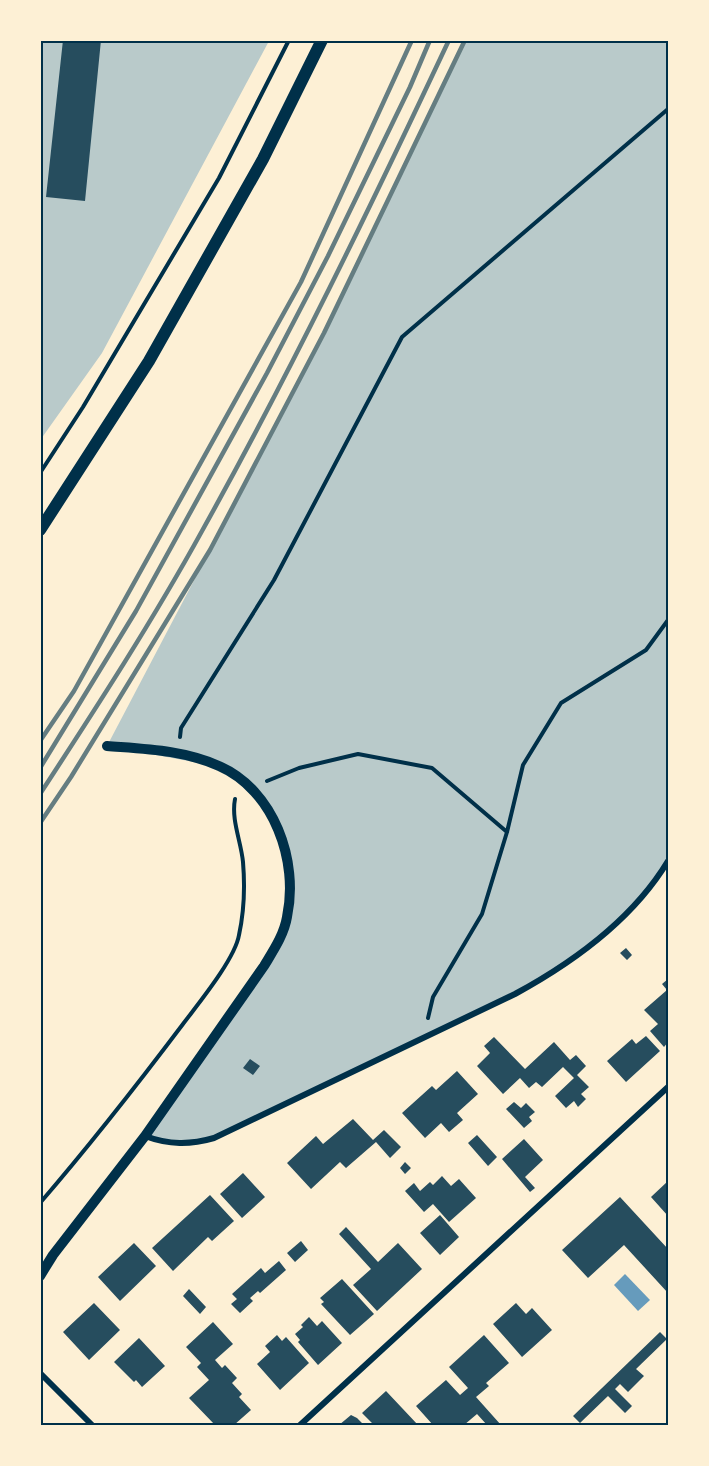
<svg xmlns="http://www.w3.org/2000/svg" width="709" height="1466" font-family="Inter,sans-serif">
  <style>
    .green { fill: #b9caca }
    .water { fill: #669bbc }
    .building { fill: #264d5e }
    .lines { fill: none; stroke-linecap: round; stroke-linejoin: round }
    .path { stroke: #003049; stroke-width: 4 }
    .minor { stroke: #003049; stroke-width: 6 }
    .tertiary { stroke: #003049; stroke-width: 10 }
    .secondary { stroke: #003049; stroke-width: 12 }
    .rail { stroke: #657d81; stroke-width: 4.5 }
    .neatline { fill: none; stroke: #003049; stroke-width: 2 }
  </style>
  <rect width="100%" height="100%" fill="#fdf0d5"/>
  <path class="green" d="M41,41H269L102,353L41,439Z
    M465,41H668V861L649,887L608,930L551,974L214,1138L178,1144L145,1136L279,942L289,871L268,810L221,767L107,746L324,333Z"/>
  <path class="water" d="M625,1274L650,1300L638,1311L614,1285Z"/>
  <path class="building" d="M63,40H101L85,201L46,197Z
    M626,948L632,955L627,960L620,953Z
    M668,979V1042L664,1047L650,1031L658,1024L644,1010L667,990L662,984Z
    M646,1036L660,1051L626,1082L607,1061L632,1039L636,1044Z
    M494,1037L525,1069L554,1042L570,1060L576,1055L586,1066L577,1075L589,1087L581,1094L586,1099L578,1107L574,1101L566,1108L555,1096L574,1078L563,1067L542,1087L536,1082L529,1088L520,1078L503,1094L477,1066L490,1053L484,1046Z
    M250,1059L260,1066L253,1075L243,1068Z
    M457,1071L478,1094L457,1113L463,1120L449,1132L441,1123L425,1138L402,1113L432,1086L436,1090Z
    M514,1102L521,1108L526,1103L535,1112L529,1117L532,1121L524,1128L506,1109Z
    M353,1119L373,1140L384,1130L401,1147L390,1158L376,1142L346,1168L340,1162L311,1189L287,1163L316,1136L323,1144Z
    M477,1135L497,1157L488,1166L468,1143Z
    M524,1139L543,1160L525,1177L535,1188L530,1192L502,1159Z
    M405,1162L411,1168L405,1174L400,1168Z
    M243,1173L265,1197L242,1218L220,1194Z
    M442,1176L451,1186L459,1179L476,1198L449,1222L433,1204L424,1212L405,1191L414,1183L420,1191L430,1182L433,1185Z
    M668,1181V1216L651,1197Z
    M210,1195L234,1221L212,1241L208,1237L173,1271L152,1248Z
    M620,1197L668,1249V1293L624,1245L588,1278L562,1250Z
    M440,1215L459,1237L440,1255L420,1233Z
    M346,1227L378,1262L398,1243L422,1269L377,1311L353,1285L371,1269L339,1234Z
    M301,1241L308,1250L295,1262L287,1253Z
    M134,1243L156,1266L120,1301L98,1277Z
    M279,1261L286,1270L260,1293L258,1291L250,1298L253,1301L240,1313L231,1304L237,1299L232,1294L261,1268L265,1273Z
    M342,1279L374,1314L350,1335L321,1304L324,1302L320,1298Z
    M189,1289L206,1307L200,1314L183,1296Z
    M94,1303L120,1330L89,1360L63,1332Z
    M516,1303L526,1314L532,1308L552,1330L522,1357L493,1324Z
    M309,1317L317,1326L322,1321L342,1343L318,1365L298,1342L300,1340L295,1334L303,1327L301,1325Z
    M213,1322L233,1344L215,1360L222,1368L225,1365L237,1378L232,1383L242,1394L239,1397L251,1410L234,1425H215L189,1398L209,1380L197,1367L201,1363L186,1347Z
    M660,1332L667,1339L636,1369L644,1376L628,1392L620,1384L615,1389L632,1406L625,1413L608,1396L580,1423L573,1416Z
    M277,1335L282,1341L286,1337L309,1363L280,1390L257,1364L270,1352L265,1346Z
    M484,1335L509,1363L486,1383L489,1386L476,1397L501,1425H487L477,1414L464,1425H433L416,1406L446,1380L460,1395L468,1388L449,1367Z
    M139,1338L165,1366L142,1387L136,1380L134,1382L114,1362Z
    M386,1391L418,1425H374L362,1413Z
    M351,1415L357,1418L364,1425H339Z"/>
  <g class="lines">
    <path class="path" d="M40,473L83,407L219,178L289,40
      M180,737L181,728L274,580L402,337L668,109
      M267,781L299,768L358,754L432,768L507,832
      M428,1018L433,997L482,914L507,832L523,765L561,703L646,650L668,620
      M40,1203C90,1145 137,1085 183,1024C198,1004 235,959 239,935C244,912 245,886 243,862C241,841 231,820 235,799"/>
    <path class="minor" d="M145,1136C169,1145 190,1145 214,1138L515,994C574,962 633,919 668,861
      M40,1373L93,1426
      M299,1426L668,1087"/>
    <path class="tertiary" d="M40,1276L53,1255L145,1136L264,966C273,951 284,935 287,917C299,861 274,790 219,766C184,750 145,749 107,746"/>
    <path class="secondary" d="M40,530L149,361L263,159L322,40"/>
    <path class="rail" d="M40,741L74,691L301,282L412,40
      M40,768L136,611L267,373L328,256L410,87L430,40
      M40,794C96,708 152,622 202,531C291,371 371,206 449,40
      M40,823L71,777L210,550L324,333L465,40"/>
  </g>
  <rect width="709" height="1466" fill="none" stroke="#fdf0d5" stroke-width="84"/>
  <rect x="42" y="42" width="625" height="1382" class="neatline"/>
</svg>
